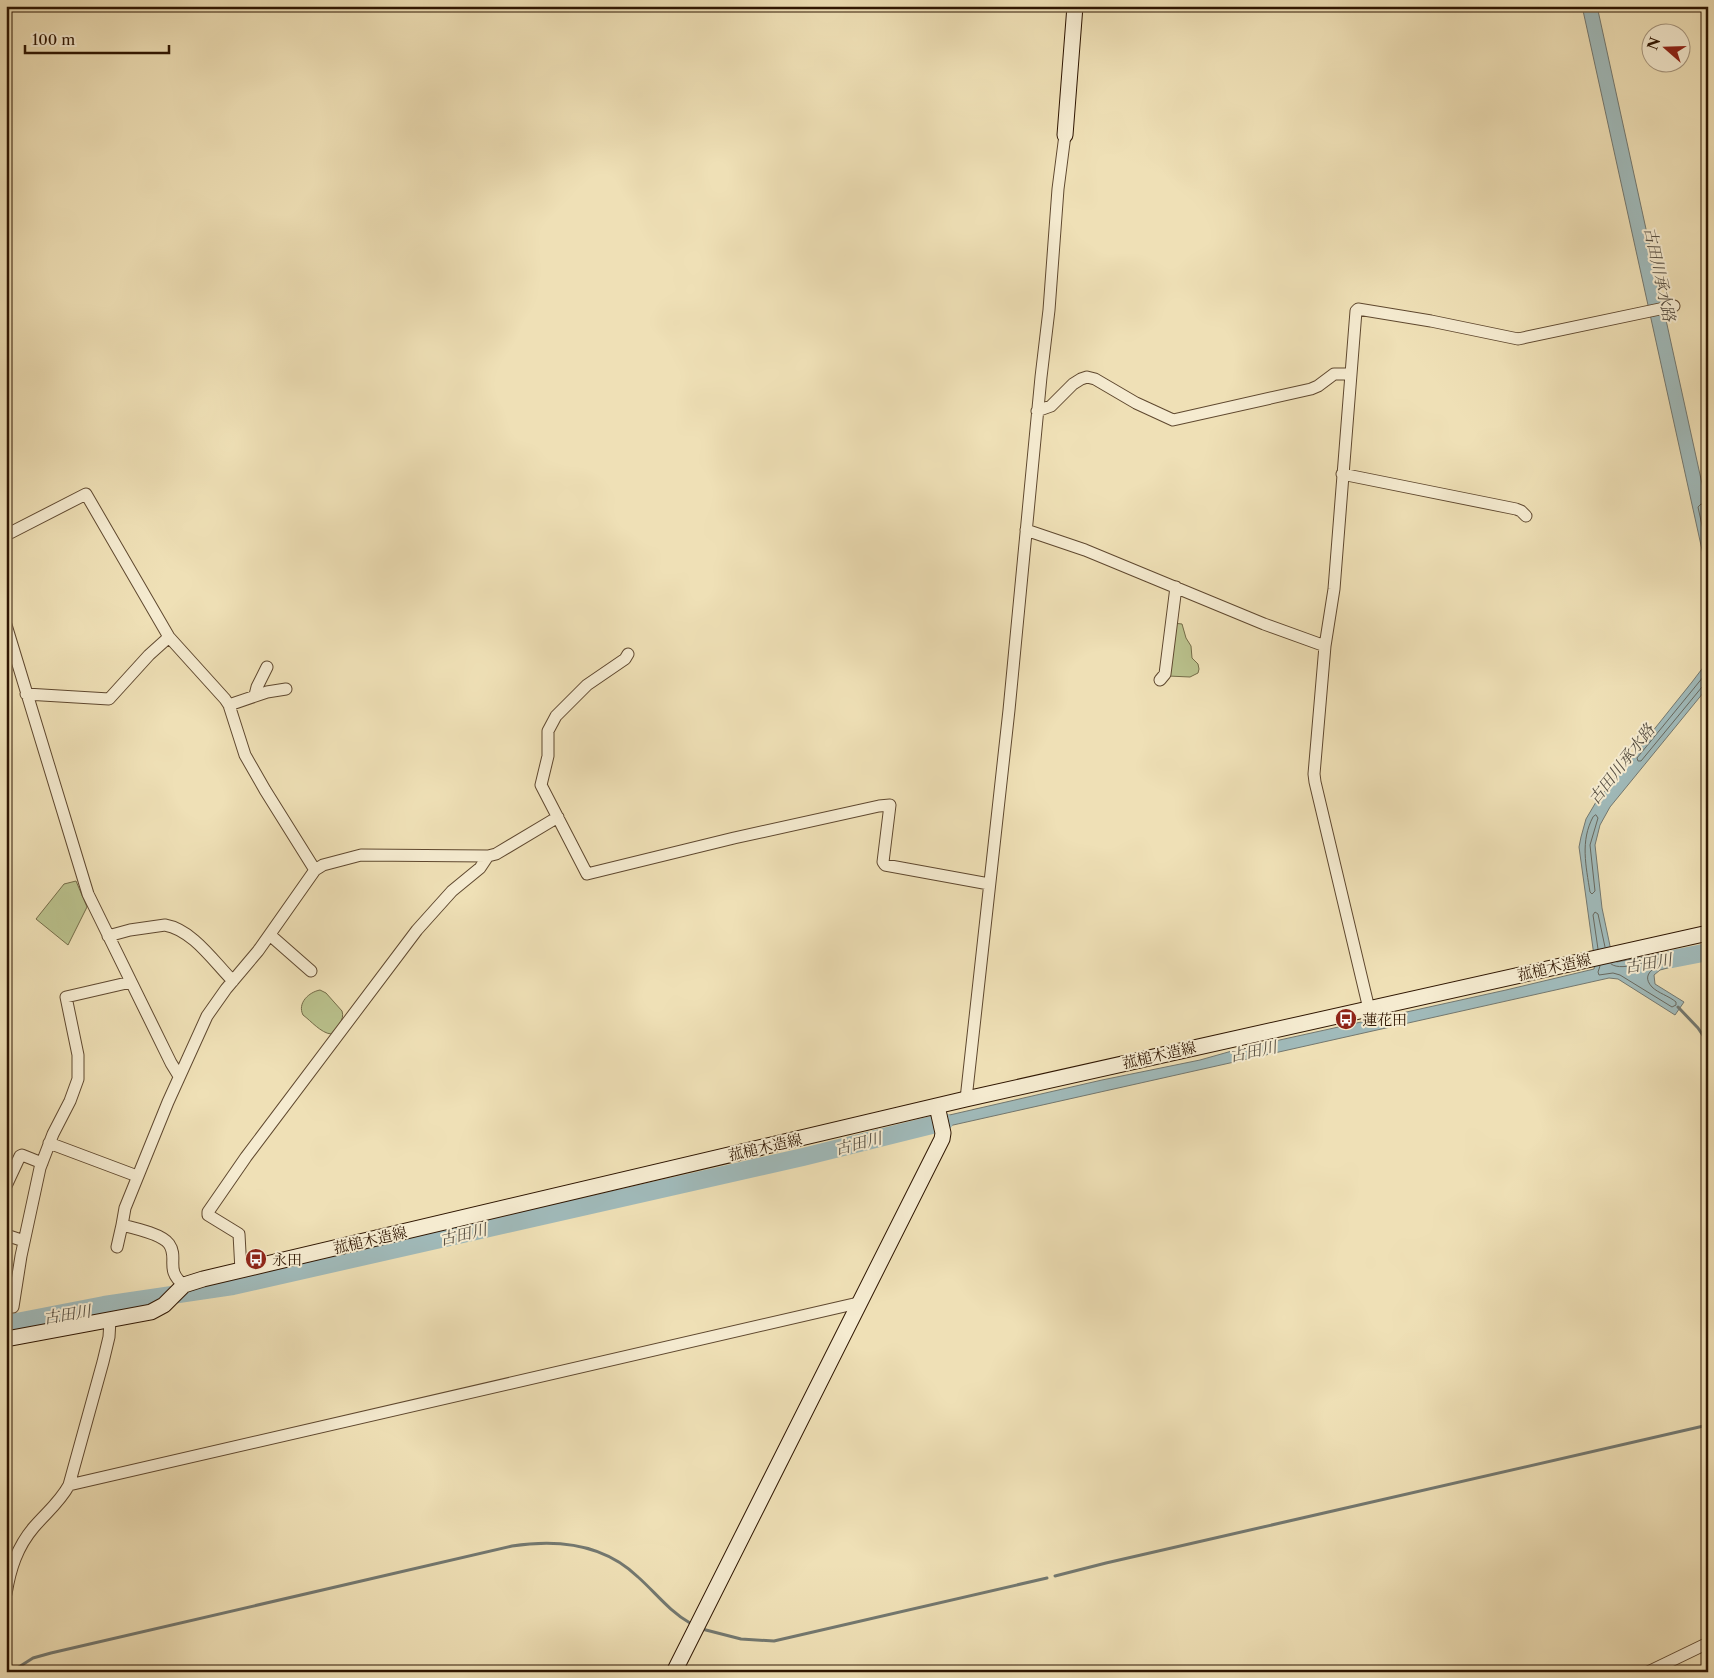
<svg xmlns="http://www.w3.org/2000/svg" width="1714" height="1678" font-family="'Libre Caslon Text','Noto Serif JP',serif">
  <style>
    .green { fill: #bac28d; stroke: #746c48 }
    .water { fill: #a0baba; stroke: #737870 }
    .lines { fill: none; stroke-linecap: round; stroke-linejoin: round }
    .shore { stroke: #68685e; stroke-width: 1 }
    .stream { stroke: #737870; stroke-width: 3 }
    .river { stroke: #a0baba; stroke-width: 18 }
    .street-casing { stroke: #5f482f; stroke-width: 13 }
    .secondary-casing { stroke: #2f1602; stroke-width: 17 }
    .street { stroke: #f5ebd0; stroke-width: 11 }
    .secondary { stroke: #f5ebd0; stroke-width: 15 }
    .labels { text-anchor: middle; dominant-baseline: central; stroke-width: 4; stroke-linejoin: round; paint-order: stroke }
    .street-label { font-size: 15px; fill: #2f1602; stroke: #f5ebd0 }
    .poi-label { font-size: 15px; fill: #2f1602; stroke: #f5ebd0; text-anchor: start }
    .water-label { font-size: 16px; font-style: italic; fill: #574f42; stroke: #f5ebd0 }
  </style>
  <rect width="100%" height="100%" fill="#efe0b6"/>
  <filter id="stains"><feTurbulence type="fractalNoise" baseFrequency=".004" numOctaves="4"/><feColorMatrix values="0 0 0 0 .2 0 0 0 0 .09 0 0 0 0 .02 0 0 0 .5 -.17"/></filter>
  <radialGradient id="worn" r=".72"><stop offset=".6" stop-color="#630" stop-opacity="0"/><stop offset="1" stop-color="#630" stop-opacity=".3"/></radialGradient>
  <path class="green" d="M1173,623L1182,624L1186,638L1191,646L1192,658L1198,664L1199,669L1198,673L1190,677L1168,676Z
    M76,881L87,907L68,945L36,919L64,884Z
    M320,990L326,993L342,1011C345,1020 337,1027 331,1034C321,1033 311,1021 303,1015C297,1003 309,992 320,990Z"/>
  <path class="water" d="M1582,6H1597L1708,511V577Z
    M1708,661V687L1610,807L1600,825L1595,845L1602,908L1613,960L1617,962L1657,954L1685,952L1693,950L1695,961L1660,970L1654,975L1655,984L1684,1002L1675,1015L1618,979L1609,978L922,1132L919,1122L1102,1080L1200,1060L1239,1049L1506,990L1594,969L1595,963L1579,847L1581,837L1586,819L1596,802L1692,682Z"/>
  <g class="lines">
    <path class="shore" d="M1708,506L1701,504L1698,507L1708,553
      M1708,671L1637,758L1638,761H1641L1702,687L1708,685
      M1596,815L1598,818L1590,845L1595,891L1592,894L1590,892C1586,866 1580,841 1593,817Z
      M1598,949L1593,915L1595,912L1598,914L1605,947
      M1600,966L1598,972L1599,975L1613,973L1620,975L1672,1007L1676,1005V1002C1669,996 1658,993 1652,987C1638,972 1661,964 1671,962V957C1655,957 1623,973 1611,964"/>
    <path class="stream" d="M1678,1007L1698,1028L1708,1043
      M1055,1576L1106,1563L1708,1425
      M702,1629L741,1639L774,1641L1047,1578
      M11,1672L33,1658L51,1653L512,1546C557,1539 604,1544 638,1577C655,1592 669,1611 690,1623"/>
    <path class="river" d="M1672,959L1708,952
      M6,1324L104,1305L233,1286L803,1157L944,1122"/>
    <g class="street-casing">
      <path id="street" d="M1037,411L1051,406L1073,384L1081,379L1087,377L1095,379L1136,403L1173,420L1311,389L1318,386L1334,374H1351
        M1342,474L1516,509L1521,511L1526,516
        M1026,530L1085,550L1264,624L1325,646
        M6,535L86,494L169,637L225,699L229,705L245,755L265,790L315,870
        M6,625L88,894L171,1063L179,1076
        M628,654L625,659L587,685L556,716L548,731V756L541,785L587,874L734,838L879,806L890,805L883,862L885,865L989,884
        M1160,680L1165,674L1176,587
        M26,694L109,699L149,655L169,637
        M255,695L257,687L267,667
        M229,705L267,692L286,689
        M270,935L311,971
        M108,936L130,930L165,925C193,930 214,962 233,981
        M1369,1009L1315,782L1314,774L1325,646L1334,589L1356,311L1358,309L1431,321L1518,339L1674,306
        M966,1099L1009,710L1041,377L1049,310L1058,189L1065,135
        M49,1143L137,1176
        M6,1186L20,1156L22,1155L42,1163
        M6,1235L24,1241
        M117,1247L122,1225
        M241,1271L239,1234L208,1215V1212L246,1157L417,930L452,891L480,868L488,856
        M184,1285C164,1270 179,1258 169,1244C162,1234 134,1228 122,1225L125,1208L168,1102L207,1016L226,989L258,951L315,870L323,865L361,855L488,856L496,854L558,817
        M13,1307L21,1256L40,1168L53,1134L70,1101L78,1079V1055L66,997L131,982
        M69,1485L858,1303
        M6,1594C10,1569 17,1547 34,1527C46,1513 60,1502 69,1485L103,1362L109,1337L110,1320
        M1648,1672L1708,1643"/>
    </g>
    <g class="secondary-casing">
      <path id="secondary" d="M1065,135L1075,6
        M6,1339L151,1312L164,1305L184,1285L203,1279L966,1099L1708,933
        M674,1672L942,1139L943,1133L937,1106"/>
    </g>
    <use href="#street" class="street"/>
    <use href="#secondary" class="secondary"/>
  </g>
  <defs>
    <g id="bus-disc" transform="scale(1.125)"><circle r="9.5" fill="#8f2418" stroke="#f5ebd0"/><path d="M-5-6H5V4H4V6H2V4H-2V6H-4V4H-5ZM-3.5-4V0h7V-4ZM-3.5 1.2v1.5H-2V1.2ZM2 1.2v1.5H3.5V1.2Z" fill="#fff"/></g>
  </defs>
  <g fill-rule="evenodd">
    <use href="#bus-disc" x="1346" y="1019"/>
    <use href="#bus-disc" x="256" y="1259"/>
  </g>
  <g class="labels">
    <g class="street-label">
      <text transform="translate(1554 967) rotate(-13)">菰槌木造線</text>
      <text transform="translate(1159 1055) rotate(-13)">菰槌木造線</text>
      <text transform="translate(765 1147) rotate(-13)">菰槌木造線</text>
      <text transform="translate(370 1240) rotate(-13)">菰槌木造線</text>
    </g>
    <g class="poi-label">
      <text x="1362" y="1019">蓮花田</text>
      <text x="272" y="1259">永田</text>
    </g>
    <g class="water-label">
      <text transform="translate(1660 274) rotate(78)">古田川承水路</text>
      <text transform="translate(1621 764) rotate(-52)">古田川承水路</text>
      <text transform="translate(1648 963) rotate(-10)">古田川</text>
      <text transform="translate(1253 1051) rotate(-12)">古田川</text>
      <text transform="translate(858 1143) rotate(-14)">古田川</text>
      <text transform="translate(463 1234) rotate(-13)">古田川</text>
      <text transform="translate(67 1314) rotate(-9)">古田川</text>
    </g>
  </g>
  <rect width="1714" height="1678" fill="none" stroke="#efe0b6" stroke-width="25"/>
  <rect x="8" y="8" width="1699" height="1663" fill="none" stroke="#2f1602" stroke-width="2.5"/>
  <rect x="12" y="12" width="1689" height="1653" fill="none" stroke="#2f1602"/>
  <g transform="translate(1666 48) rotate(290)"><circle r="24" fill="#f5ebd0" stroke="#a6967e"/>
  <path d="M0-4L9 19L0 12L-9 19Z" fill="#8f2418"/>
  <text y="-8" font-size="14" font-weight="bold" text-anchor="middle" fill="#2f1602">N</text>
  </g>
  <path d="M25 45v8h144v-8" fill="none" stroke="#2f1602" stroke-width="2.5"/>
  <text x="32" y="45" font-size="15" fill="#2f1602" stroke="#f5ebd0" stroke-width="4" paint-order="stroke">100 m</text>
  <rect width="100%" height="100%" filter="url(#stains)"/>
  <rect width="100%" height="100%" fill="url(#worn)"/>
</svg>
